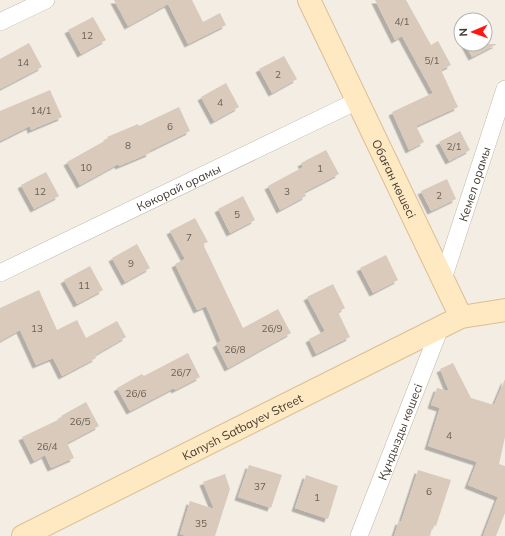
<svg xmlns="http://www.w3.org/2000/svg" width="505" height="536" font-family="Mulish,sans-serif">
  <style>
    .building { fill: #d9cabc; filter: url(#shadow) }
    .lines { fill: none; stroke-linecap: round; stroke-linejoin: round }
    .street-casing { stroke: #c2b7a9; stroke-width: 18 }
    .secondary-casing { stroke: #dabf92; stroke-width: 24 }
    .street { stroke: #fff; stroke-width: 17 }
    .secondary { stroke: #ffe9c3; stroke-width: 22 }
    .labels { text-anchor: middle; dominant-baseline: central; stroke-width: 3; stroke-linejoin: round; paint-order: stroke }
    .number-label { font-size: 10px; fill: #6b6056 }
    .street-label { font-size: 12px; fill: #463d34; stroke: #fff }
  </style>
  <defs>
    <filter id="shadow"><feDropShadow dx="-3.5" dy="3.5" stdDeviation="0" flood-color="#0004"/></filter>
  </defs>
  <rect width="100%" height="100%" fill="#f3ede4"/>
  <path class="building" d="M114,0H192L203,22L220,13L226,25L188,44L168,4L128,26Z
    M375,0H406L431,45L438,41L451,65L441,70L458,107L416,126L424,142L409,150L392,112L433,93L402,36L395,40Z
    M93,17L106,40L81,54L68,30Z
    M29,43L42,67L0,89V59Z
    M465,44H497L472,57Z
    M284,56L297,79L272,93L259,69Z
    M226,83L239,107L214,121L201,97Z
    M50,90L62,117L31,130L30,126L0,141V111Z
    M179,107L190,131L149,151L150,153L119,166L118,164L80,185L67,162L108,139L107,137L138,124L139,126Z
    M460,131L470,150L449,161L439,142Z
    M326,150L339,174L304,192L306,196L280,210L268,186L303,167L301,163Z
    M46,172L59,196L34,209L21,185Z
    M447,179L456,199L431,211L421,191Z
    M243,196L255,220L230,233L218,209Z
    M195,218L208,242L203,244L243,328L278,309L291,333L228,368L216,344L221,341L206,306L197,310L175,264L185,259L170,231Z
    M137,244L150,268L125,282L112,258Z
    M386,255L398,280L373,293L360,268Z
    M90,266L103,290L77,304L64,280Z
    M333,284L345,308L338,312L350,337L316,354L309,339L325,331L307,297Z
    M39,290L57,330L77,320L86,338L117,321L126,337L95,355L96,358L62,376L53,358L36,365L20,330L0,341V308Z
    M188,353L200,377L175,390L174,388L130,411L117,388L142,374L144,376Z
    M453,363L471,398L494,405L505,379V437L499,464L505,466V513L496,536H483L498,497L468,485L477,462L428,446L440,408L431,405L437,388L449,391L440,369Z
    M86,402L99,426L67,443L74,458L51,468L45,455L34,461L22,437L62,418L61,416Z
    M249,465L282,475L271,508L238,497Z
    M418,470L451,480L436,526L433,525L430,536H394L399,521L401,522Z
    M225,474L230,489L215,536H187L180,534L190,501L214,509L203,482Z
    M306,475L338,486L328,519L295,508Z"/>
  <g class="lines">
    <g class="street-casing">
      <g id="street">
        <path d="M0,22L46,0"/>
        <path id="s1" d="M0,273L357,101"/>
        <path id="s2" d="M443,279L505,89"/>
        <path id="s3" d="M359,536L440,328"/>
      </g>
    </g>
    <g class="secondary-casing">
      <g id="secondary">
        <path id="s4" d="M309,0L461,317"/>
        <path id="s5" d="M23,536L461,317L505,310"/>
      </g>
    </g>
    <use href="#street" class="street"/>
    <use href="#secondary" class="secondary"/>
  </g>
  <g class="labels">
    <g class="number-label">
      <text x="402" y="21">4/1</text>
      <text x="87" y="35">12</text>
      <text x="432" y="60">5/1</text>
      <text x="23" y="62">14</text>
      <text x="278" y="74">2</text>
      <text x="220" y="102">4</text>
      <text x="41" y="110">14/1</text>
      <text x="170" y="126">6</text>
      <text x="128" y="145">8</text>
      <text x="454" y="146">2/1</text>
      <text x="86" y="167">10</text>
      <text x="320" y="168">1</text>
      <text x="40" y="191">12</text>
      <text x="287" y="191">3</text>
      <text x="439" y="195">2</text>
      <text x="237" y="214">5</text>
      <text x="189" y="237">7</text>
      <text x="131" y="263">9</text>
      <text x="84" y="285">11</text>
      <text x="37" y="328">13</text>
      <text x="272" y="328">26/9</text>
      <text x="235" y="349">26/8</text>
      <text x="181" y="372">26/7</text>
      <text x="136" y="393">26/6</text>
      <text x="80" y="421">26/5</text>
      <text x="449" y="435">4</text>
      <text x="47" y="446">26/4</text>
      <text x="260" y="486">37</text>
      <text x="429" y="491">6</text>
      <text x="317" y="497">1</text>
      <text x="201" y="523">35</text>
    </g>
    <g class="street-label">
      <text stroke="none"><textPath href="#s4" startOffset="198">Обаған көшесі</textPath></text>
      <text stroke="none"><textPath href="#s2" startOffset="100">Кемел орамы</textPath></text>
      <text stroke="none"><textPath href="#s1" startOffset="198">Көкорай орамы</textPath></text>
      <text stroke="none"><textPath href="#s5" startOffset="245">Kanysh Satbayev Street</textPath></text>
      <text stroke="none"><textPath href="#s3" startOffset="112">Құндызды көшесі</textPath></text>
    </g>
  </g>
  <g transform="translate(473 32) rotate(268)"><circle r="19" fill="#ffffff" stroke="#b5b1ae"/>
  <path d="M0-3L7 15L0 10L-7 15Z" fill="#ff1710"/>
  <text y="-6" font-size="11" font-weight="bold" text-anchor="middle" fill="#463d34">N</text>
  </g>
</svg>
